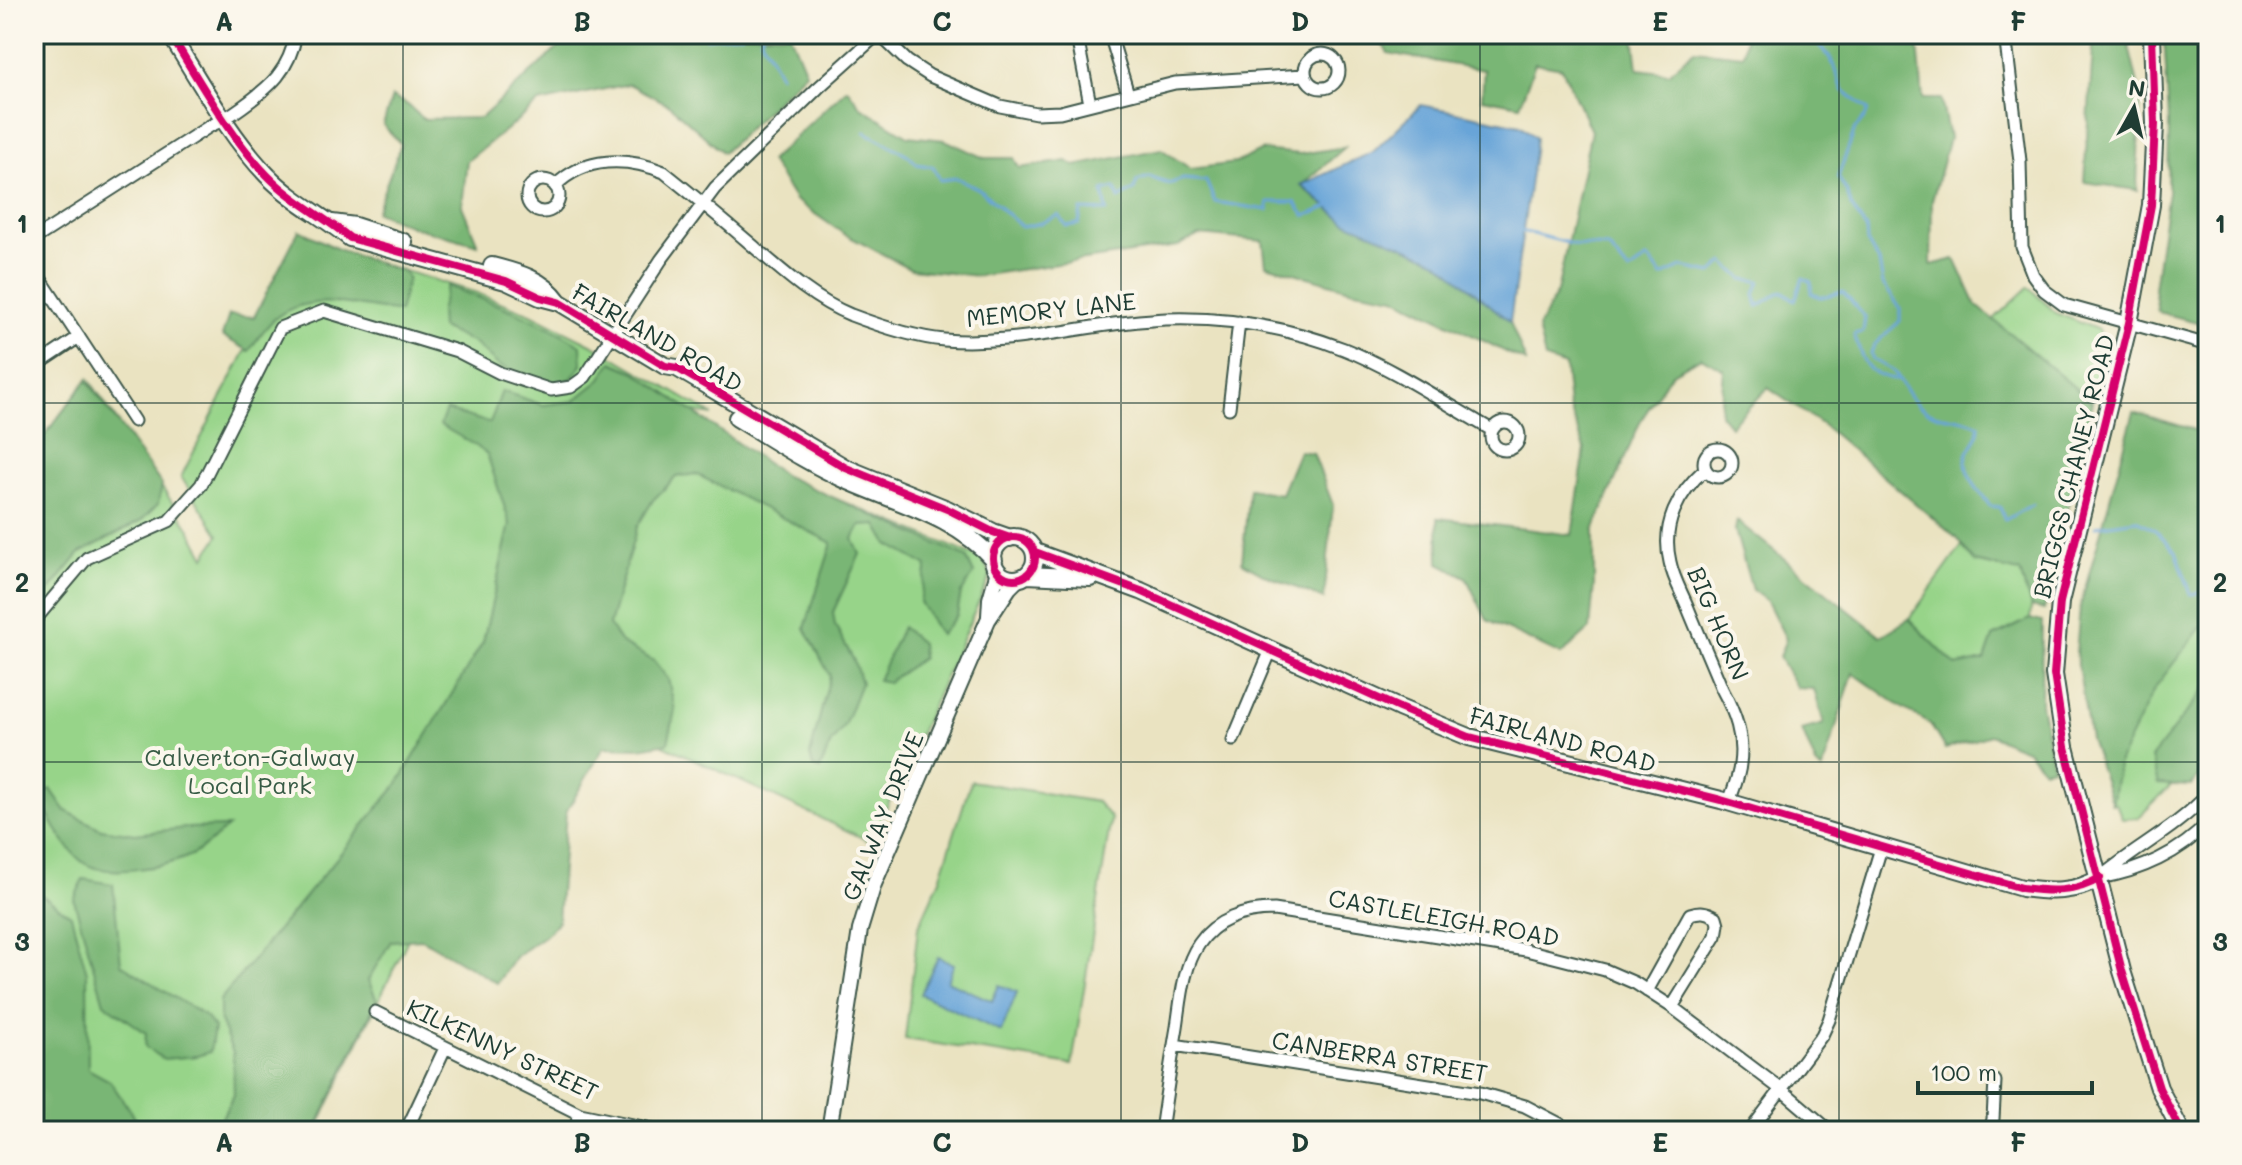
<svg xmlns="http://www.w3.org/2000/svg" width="2242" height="1165" font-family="Mali,sans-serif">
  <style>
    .green { fill: #97d489; stroke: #5b885e; stroke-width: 2 }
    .forest { fill: #79b675; stroke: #4c7a54; stroke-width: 2 }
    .water { fill: #67a4d8; stroke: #437086; stroke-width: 2 }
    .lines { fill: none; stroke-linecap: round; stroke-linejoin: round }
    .stream { stroke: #67a4d8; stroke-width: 3 }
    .minor-casing { stroke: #3d5649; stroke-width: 15 }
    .tertiary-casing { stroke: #3d5649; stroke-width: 18 }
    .secondary-casing { stroke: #3d5649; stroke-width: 20 }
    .minor { stroke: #fff; stroke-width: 11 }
    .tertiary { stroke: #fff; stroke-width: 14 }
    .secondary { stroke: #fff; stroke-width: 16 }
    .cycleway-casing { stroke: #fbf7ec; stroke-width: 13 }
    .cycleway { stroke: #d6006c; stroke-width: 8 }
    .grid { fill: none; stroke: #1f3d34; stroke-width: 2; stroke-opacity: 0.55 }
    .labels { text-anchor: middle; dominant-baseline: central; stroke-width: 8; stroke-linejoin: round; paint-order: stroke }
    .street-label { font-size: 24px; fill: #1f3d34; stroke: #fbf7ec }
    .park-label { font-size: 24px; fill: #375b45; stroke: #fbf7ec }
    .neatline { fill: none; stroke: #1f3d34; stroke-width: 3 }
    .grid-label { font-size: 26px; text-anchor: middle; font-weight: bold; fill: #1f3d34 }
  </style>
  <rect width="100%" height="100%" fill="#fbf7ec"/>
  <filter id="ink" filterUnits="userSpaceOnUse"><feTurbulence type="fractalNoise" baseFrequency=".0125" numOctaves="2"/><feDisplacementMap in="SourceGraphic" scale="16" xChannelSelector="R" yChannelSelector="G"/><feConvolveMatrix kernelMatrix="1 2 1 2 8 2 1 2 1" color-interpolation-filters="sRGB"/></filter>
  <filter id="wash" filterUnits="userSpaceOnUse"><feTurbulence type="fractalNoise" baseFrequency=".006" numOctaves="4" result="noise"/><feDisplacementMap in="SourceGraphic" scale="32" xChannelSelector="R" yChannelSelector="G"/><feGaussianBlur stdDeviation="1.8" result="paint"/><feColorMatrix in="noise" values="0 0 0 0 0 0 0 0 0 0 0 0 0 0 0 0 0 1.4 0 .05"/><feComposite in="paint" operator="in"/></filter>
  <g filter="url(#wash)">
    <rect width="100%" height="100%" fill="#eae3c1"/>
    <path class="green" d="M304,236L348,254L474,292L531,314L595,346L713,415L663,407L659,418L822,493L982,559L991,575L871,842L531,683L316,1131H34V449L88,378L188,526L205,557L219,535L181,477Z
      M2028,287L2056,313L2099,330L2108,345L2092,402L1993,320Z
      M2208,529V749L2138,818L2122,819L2116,803L2112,804L2114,795L2102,764Z
      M1962,546L1975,562L2020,572L2031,607L2030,619L1993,637L1985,660L1956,666L1909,619Z
      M971,781L1097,802L1111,818L1072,1065L905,1039L918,928L940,879Z"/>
    <path class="forest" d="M569,34H790L806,72L723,153L668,104L629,84L539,103L467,161L462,206L478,245L414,227L376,212L401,144L383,125L392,97L408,105L423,119L481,118L568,39Z
      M1376,34H1634L1638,69L1669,73L1694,50L1743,55L1746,34H1917L1923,99H1941L1949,138L1932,201L1931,265L1955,259L1976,305L2092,402L2044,610L2031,607L2020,572L1975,562L1955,537L1824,426L1768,388L1730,426L1720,414L1724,370L1701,357L1672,373L1641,420L1594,530V584L1590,629L1561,655L1487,620L1466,577L1439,563L1438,518L1572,535L1585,449L1569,407L1565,366L1545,359L1538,328L1557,292L1591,131L1562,68L1535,63L1520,105L1482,98L1484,70L1388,53Z
      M2094,34H2126L2140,93L2137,190L2084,182Z
      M2164,34H2208V325L2158,312L2154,288L2168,192L2169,122Z
      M847,88L861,107L908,136L945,140L984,158H1014L1019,168L1067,161L1075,166L1161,149L1191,169L1236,163L1262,150L1300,154L1345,147L1301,186L1344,221L1438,261L1510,322L1526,362L1395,297L1350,289L1266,265L1263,241L1199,235L1178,246L978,276L911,269L844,234L795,200L770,161Z
      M299,230L340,250L404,272L408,278L399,312C362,307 310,291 277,317C266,325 257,340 249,351L222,336L229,315L254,317Z
      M447,286C494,303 539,319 581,345L582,365L571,379L550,384L499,366L474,343L441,328L440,311Z
      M612,362L635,372L785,476L966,557L974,574L961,593L957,615L940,635L920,602L927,566L888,544L877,525L860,526L853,539L860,554L833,612L835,625L854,661L861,683L844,726L831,743L820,769L813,767L810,755L830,676L805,628L832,543L696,474L676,477L653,500L637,527L609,625L621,643L654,661L668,679L675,710L668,743L640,748L604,747L566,812L558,921L548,933L516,956L497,983L422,939L391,941L368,980L377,1000L315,1131H208L220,1121L234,1095L233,1053L220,1021V1000L397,785L483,642L510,524L487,454L473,444L440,425L446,410L490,423L502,391L543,405L574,401L599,381Z
      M87,380L162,485L158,504L141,521L80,553L34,610V449Z
      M2134,412L2208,434V618L2154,689L2119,761L2112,804L2090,739L2076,653L2080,607Z
      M1299,451L1313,453L1333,505L1324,599L1265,575L1242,562L1249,489L1281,494Z
      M1737,521L1881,636L1909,619L1956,666L1985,660L1993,637L2030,619L2042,622L2041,704L2053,767L2043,769L2027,750L1990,735L1945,749L1930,724L1901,707L1853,673L1822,771L1816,765L1802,730L1824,724L1814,689L1797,688L1779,657L1786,639L1767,601L1752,590L1735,530Z
      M902,627L921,643L922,658L888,682L878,680Z
      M2208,685V766L2191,786L2158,784L2151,758Z
      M51,789L66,811L101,829L135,834L185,828L228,827C215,837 202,851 187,857C164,867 106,878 84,863C65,850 49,816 37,796Z
      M83,879L113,884L121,964L206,1017L214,1028L210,1052L197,1056L164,1059L145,1047L146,1033L104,1003L74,900Z
      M34,890L71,915L87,973L88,1069L110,1081L135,1118L160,1131H34Z"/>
    <path class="water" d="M1421,105L1520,125L1536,138L1510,322L1438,261L1344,221L1301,185L1373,152Z
      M938,957L954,964L947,981L992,1001L999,985L1017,992L1001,1032L920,994Z"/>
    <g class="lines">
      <path class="stream" d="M710,34L707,38L742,34
        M762,34L761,39L780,75
        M1815,34L1814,39L1831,59L1843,90L1868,110L1866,116L1855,129L1838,177L1847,192L1851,206L1866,229L1867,242L1879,262L1883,284L1900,308V321L1874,345L1871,353L1873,360C1880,364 1890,367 1895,373C1903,384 1907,396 1918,405C1937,421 1959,414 1979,425C1979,435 1975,441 1970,449C1957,470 1978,488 1990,506L2000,507L2005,520L2033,504
        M865,132L908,155L917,164L933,167L940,180L957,178L979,189L1022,227L1041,223L1059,215L1066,226L1079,224L1081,210L1107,211L1103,191L1115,188L1119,199L1134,190L1137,181L1149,177L1169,184L1183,179L1206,181L1215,202L1268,210V202H1295L1305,216L1328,207
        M1521,231L1576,245L1608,247L1629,272L1648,258L1662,276L1682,267L1712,273L1724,262L1743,279L1760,281L1755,294L1758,306L1782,291L1795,300L1803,278L1811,282V293L1821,297L1843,292L1865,317L1863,332L1854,334C1865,365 1864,374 1899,380
        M2096,526L2136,520L2154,529L2176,551L2191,594L2208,591"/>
    </g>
  </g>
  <g filter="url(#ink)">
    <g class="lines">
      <g class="minor-casing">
        <path id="minor" d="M879,34L907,61L930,76L1000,106L1036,113L1060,112L1175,83L1304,75
          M1080,34L1079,47L1090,104
          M1110,34L1128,94
          M2005,34L2020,161L2022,247L2033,275L2044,290L2064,305L2208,345
          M1305 71a17 17 0 1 1 34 0a17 17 0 1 1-34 0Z
          M527 196a16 16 0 1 1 32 0a16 16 0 1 1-32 0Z
          M555,186C585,156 627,157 664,172C694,196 723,220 752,245C782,271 814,300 851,315C880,326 912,337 944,340C1018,346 1092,322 1166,319C1227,317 1287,327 1344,349C1393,368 1446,404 1492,430
          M34,239L210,126C222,121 231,115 242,107C271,86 289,71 296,34
          M34,269L134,421
          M34,367L79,337
          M1229,408L1239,322
          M1491 436a14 14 0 1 1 28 0a14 14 0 1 1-28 0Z
          M1704 463a14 14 0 1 1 28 0a14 14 0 1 1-28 0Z
          M1705,469C1678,493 1661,525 1670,562C1673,578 1682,593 1688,608C1699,635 1711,662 1722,689C1735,713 1744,736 1740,764C1739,777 1733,790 1729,802
          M34,621L87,558L169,521L201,485L280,328L324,311L457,351L500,373L551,390L571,387L585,377L661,260L715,188L818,88L878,34
          M1233,740L1271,650
          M2100,878C2135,848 2176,829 2208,794
          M2100,878C2140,871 2180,853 2208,823
          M1647,991L1690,914C1700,911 1706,911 1716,917L1718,924L1716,936L1672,1007
          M375,1012L580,1114L662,1131
          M1174,1045L1480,1093L1525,1106L1573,1131
          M406,1131L445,1048
          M573,1131L580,1114
          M1161,1131C1166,1096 1171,1062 1177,1027C1181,1001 1183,967 1199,944C1216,919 1245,910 1274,910L1526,950L1605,970L1635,983L1672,1007L1782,1090L1830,1131
          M1750,1131L1822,1035L1829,1020L1881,848
          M1990,1131L1993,1119L1995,1081"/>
      </g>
      <g class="tertiary-casing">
        <path id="tertiary" d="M989,616L990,599L998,571
          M829,1131L860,930L874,884L988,620L1009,588L1018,579"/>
      </g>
      <g class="secondary-casing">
        <path id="secondary" d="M170,34C199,80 230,137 267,175C292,201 323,216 350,238L506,281L540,297L559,302L665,366L677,368L846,468L947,509L993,532L1010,538
          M2152,34L2155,124L2151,205L2129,323L2060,602L2054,674L2065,747L2122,971L2159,1088L2181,1131
          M332,223L355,226L404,242
          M492,266C519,273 543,279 559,302
          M737,418C772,439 806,462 844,479C896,503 954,515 994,560
          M993 558a21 21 0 1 1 42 0a21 21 0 1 1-42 0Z
          M1035,552L1141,591L1399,708L1469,737L1721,800L2022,888C2050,892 2075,893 2100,878
          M1027,575L1090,578"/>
      </g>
      <use href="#minor" class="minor"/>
      <use href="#tertiary" class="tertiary"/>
      <use href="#secondary" class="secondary"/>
      <g class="cycleway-casing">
        <path id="cycleway" d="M170,34C199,80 230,137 267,175C292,201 323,216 350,238L506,281L540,297L559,302L665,366L677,368L846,468L947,509L993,532L1010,538
          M2152,34L2155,124L2151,205L2129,323L2060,602L2054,674L2065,747L2122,971L2159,1088L2181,1131
          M993 558a21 21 0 1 1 42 0a21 21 0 1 1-42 0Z
          M1035,552L1141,591L1399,708L1469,737L1721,800L2022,888C2050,892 2075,893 2100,878"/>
      </g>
      <use href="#cycleway" class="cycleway"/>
    </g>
  </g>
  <path class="grid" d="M403,34V1131M762,34V1131M1121,34V1131M1480,34V1131M1839,34V1131M34,403H2208M34,762H2208"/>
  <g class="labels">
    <g class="street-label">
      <text transform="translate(1051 309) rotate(-6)">MEMORY LANE</text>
      <text transform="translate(658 337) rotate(30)">FAIRLAND ROAD</text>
      <text transform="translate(2073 466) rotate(-76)">BRIGGS CHANEY ROAD</text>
      <text transform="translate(1719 623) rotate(67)">BIG HORN</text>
      <text transform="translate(1563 739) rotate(15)">FAIRLAND ROAD</text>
      <text transform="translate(882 816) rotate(-68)">GALWAY DRIVE</text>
      <text transform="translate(1444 917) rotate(10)">CASTLELEIGH ROAD</text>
      <text transform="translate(503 1049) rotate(25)">KILKENNY STREET</text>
      <text transform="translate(1380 1056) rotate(9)">CANBERRA STREET</text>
    </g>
    <g class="park-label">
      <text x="250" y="756">Calverton-Galway<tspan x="250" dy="28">Local Park</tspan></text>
    </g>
  </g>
  <rect width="2242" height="1165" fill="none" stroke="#fbf7ec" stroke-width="88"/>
  <g transform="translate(2134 108) rotate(8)" stroke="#fbf7ec" stroke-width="6" paint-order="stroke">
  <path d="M0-6L14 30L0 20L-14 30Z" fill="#1f3d34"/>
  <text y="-12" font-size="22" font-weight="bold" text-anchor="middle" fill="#1f3d34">N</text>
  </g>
  <path d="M1918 1081v12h174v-12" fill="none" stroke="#1f3d34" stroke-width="4"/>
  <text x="1930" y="1081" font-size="24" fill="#1f3d34" stroke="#fbf7ec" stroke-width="6" paint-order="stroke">100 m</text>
  <rect x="44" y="44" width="2154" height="1077" class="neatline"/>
  <g class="grid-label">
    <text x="224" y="31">A</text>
    <text x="582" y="31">B</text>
    <text x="942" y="31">C</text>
    <text x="1300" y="31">D</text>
    <text x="1660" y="31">E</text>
    <text x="2018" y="31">F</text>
    <text x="22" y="233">1</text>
    <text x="2220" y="233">1</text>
    <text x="22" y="592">2</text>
    <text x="2220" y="592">2</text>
    <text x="22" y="951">3</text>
    <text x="2220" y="951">3</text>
    <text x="224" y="1152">A</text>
    <text x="582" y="1152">B</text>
    <text x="942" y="1152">C</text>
    <text x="1300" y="1152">D</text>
    <text x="1660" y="1152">E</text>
    <text x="2018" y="1152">F</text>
  </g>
</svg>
